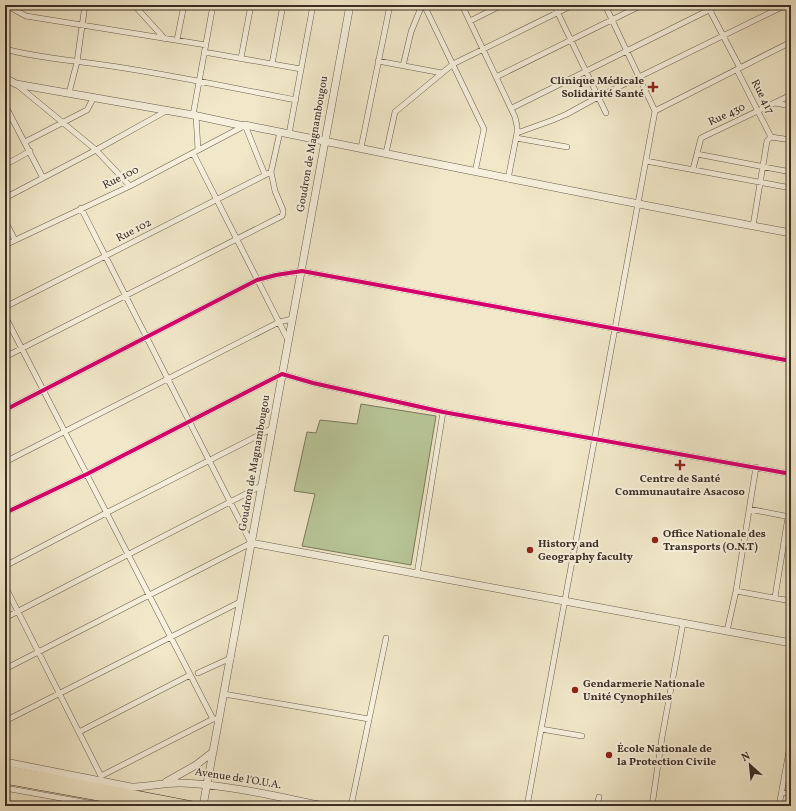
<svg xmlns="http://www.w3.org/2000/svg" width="796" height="811" font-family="Vollkorn,serif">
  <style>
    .green { fill: #b8c698; stroke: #7a7a5e }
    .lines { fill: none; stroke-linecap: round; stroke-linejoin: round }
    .minor-casing { stroke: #685c4e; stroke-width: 6 }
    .tertiary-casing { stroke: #685c4e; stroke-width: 8 }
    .trunk-casing { stroke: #3b2d25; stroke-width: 10 }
    .minor { stroke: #f6f0dc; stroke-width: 5 }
    .tertiary { stroke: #f6f0dc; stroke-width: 7 }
    .trunk { stroke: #f1e8c9; stroke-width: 9 }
    .cycleway-casing { stroke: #f6f0dc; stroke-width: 6 }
    .cycleway { stroke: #d6006c; stroke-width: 4 }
    .poi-dot { fill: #8f2418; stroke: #f6f0dc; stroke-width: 1.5 }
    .labels { text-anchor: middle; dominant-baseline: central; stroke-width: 4; stroke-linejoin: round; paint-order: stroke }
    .poi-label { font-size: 11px; font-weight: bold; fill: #3b2d25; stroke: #f6f0dc; text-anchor: start }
    .street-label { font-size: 11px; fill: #3b2d25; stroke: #f6f0dc }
  </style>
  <rect width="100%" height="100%" fill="#f1e8c9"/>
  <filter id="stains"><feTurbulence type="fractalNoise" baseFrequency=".005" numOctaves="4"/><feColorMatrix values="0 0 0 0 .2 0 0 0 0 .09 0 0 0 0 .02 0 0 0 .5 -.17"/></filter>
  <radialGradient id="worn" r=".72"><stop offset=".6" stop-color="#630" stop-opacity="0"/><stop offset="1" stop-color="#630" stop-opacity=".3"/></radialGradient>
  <path class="green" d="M361,404L436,416L411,565L302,546L315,494L294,491L307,432L316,433L320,420L357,424Z"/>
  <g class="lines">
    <g class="minor-casing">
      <path id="minor" d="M6,5L26,16L206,45
        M134,5L165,39
        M424,5L484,129L475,172
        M462,5L515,117L517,126V133L508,179
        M554,5L606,113
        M707,5L740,68
        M470,21L502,5
        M177,40L184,5
        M5,49C37,58 71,60 104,65C168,74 232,88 296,100
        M204,52L301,69
        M241,58L251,5
        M378,61L442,73
        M272,64L283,5
        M403,66L411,32L422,5
        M737,70L771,137L791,140
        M496,77L642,5
        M16,84L96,150L130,186
        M69,93L77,62L85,5
        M775,103L791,106
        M5,105L43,178
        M512,108L719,5
        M655,111L791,42
        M193,115L213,5
        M196,115L198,150
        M245,125L265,175
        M517,133L553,120L567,114L598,97L786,5
        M289,134L313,5
        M516,138L567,147
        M25,142L87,110L94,97
        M361,148L390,5
        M193,153L288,340
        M386,153L395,112L453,64L573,5
        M697,154L791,172
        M646,161L791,188
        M5,165L30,151
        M693,169L701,138L791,95
        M5,198L96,150L168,110
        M5,221L15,240
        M753,226L767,141L771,137
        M5,245L130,186L244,126
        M5,307L271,172
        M5,316L213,719
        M5,357L282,216L283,213V210L275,191L271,172L280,132
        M5,410L257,280L276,275L302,271L791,361
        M5,462L279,322L292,319
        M749,509L790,517
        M5,513L87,474L282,374L313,383L443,412L791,474
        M5,566L106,513L273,428
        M417,574L443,412
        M5,586L101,776V784
        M736,591L791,601
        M775,597L788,517
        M5,618L263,485
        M727,631L736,591L756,467
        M5,669L251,543L81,208
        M198,673L231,658
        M224,694L369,719
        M5,721L240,602
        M541,729L582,736
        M79,732L190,675
        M101,776L213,719H216
        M5,788L105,806
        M782,792L791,795
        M351,806L386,638
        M527,806L655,111L605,5
        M597,806L599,797
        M652,806L662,737L683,623
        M779,806L791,740"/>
    </g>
    <g class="tertiary-casing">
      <path id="tertiary" d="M5,78L16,84L193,115L244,126L245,125C427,162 608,199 791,233
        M251,543L791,643
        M5,762L131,787C148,787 165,782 182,783C230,785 278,797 325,806
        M166,782L196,765L213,752
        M107,800L124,806
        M203,806L350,5"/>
    </g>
    <g class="trunk-casing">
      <path id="trunk" d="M5,770L192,806
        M5,779L153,806"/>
    </g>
    <use href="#minor" class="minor"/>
    <use href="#tertiary" class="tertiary"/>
    <use href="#trunk" class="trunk"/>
    <g class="cycleway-casing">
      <path id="cycleway" d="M5,410L257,280L276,275L302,271L791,361
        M5,513L87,474L282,374L313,383L443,412L791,474"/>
    </g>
    <use href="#cycleway" class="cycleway"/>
  </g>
  <g class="poi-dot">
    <path d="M651 81h4v4h4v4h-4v4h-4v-4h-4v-4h4z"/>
    <path d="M678 459h4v4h4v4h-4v4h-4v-4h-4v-4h4z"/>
    <circle cx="655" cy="540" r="4"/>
    <circle cx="530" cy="550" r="4"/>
    <circle cx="575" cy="690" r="4"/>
    <circle cx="609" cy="755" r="4"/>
  </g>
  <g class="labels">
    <g class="poi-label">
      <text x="644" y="81" text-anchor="end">Clinique Médicale<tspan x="644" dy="13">Solidarité Santé</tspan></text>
      <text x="680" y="479" text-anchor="middle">Centre de Santé<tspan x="680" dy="13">Communautaire Asacoso</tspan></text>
      <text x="663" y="534">Office Nationale des<tspan x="663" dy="13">Transports (O.N.T)</tspan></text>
      <text x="538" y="544">History and<tspan x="538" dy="13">Geography faculty</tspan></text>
      <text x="583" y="684">Gendarmerie Nationale<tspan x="583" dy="13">Unité Cynophiles</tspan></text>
      <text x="617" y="749">École Nationale de<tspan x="617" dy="13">la Protection Civile</tspan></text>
    </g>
    <g class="street-label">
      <text transform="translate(762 97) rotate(63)">Rue 417</text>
      <text transform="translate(727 115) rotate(-25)">Rue 430</text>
      <text transform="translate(313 144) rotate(-80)">Goudron de Magnambougou</text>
      <text transform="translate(121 178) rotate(-26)">Rue 100</text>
      <text transform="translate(134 231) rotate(-27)">Rue 102</text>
      <text transform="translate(255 463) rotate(-80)">Goudron de Magnambougou</text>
      <text transform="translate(238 779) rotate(9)">Avenue de l'O.U.A.</text>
    </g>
  </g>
  <rect width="796" height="811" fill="none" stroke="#f1e8c9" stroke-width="20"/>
  <rect x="6" y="6" width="784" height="799" fill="none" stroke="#3b2d25" stroke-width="2"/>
  <rect x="10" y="10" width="776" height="791" fill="none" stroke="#3b2d25"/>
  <g transform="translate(750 765) rotate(333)" stroke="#f6f0dc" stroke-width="3" paint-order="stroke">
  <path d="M0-3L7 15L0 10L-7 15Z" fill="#3b2d25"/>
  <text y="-6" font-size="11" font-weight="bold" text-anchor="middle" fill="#3b2d25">N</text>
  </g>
  <rect width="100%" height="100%" filter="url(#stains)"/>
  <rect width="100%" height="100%" fill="url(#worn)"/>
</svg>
